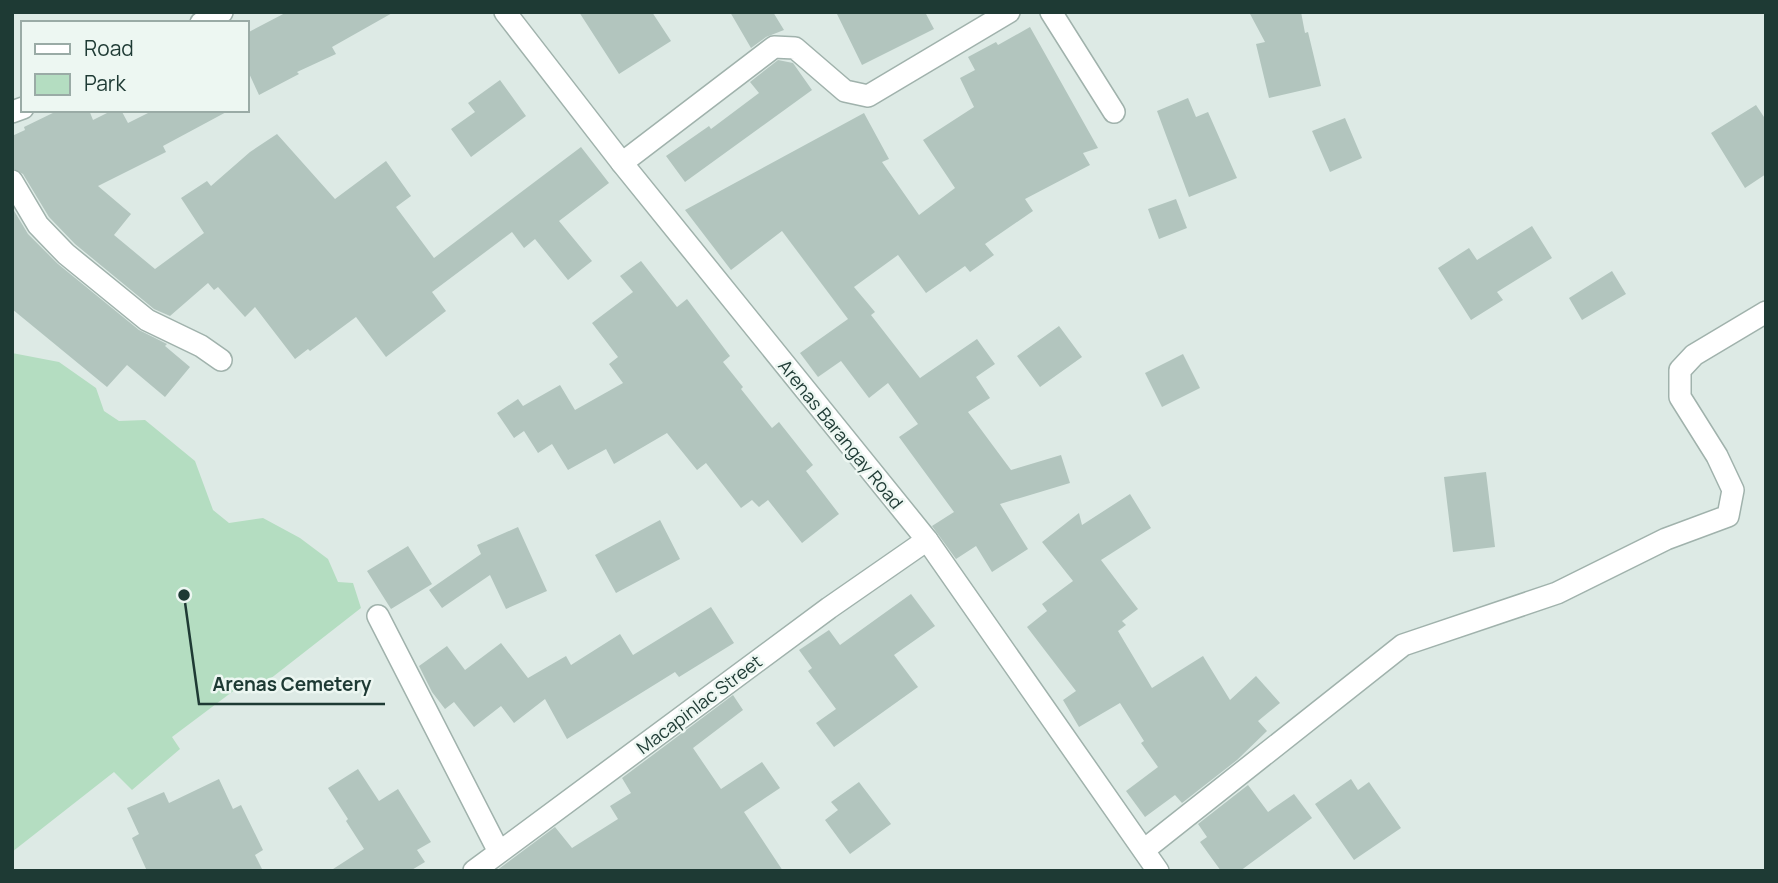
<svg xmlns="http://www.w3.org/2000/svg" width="1778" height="883" font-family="Manrope,sans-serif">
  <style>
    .green { fill: #b4ddc1 }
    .building { fill: #b2c5be }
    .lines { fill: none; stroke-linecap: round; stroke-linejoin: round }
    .minor-casing { stroke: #a0b2ac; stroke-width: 24 }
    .tertiary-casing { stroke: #a0b2ac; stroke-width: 24 }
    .minor { stroke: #fff; stroke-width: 21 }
    .tertiary { stroke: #fff; stroke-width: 21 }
    .labels { text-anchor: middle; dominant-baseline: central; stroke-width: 5; stroke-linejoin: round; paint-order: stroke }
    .street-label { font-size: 18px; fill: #1e3a34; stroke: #edf7f2 }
    .leader { fill: none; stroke: #1e3a34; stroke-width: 2.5 }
    .callout-dot { fill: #1e3a34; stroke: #edf7f2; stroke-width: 2.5 }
    .callout-label { font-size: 19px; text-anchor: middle; font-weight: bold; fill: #1e3a34; stroke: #edf7f2; stroke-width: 5; stroke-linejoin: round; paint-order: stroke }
  </style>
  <rect width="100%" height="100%" fill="#ddeae5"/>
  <path class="green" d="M12,353L59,362L96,388L104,411L119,421L145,420L195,461L213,510L229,523L263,518L300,538L328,559L338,582L353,583L361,608L252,693L244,683L172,737L180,749L132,790L114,772L12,852Z"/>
  <path class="building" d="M287,12H394L332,47L336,54L297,72L299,74L259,95L247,69V33Z
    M579,12H652L671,41L619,74Z
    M730,12H773L784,30L766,37L751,48Z
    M836,12H925L934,29L862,65Z
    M1249,12H1301L1305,33L1308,32L1321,86L1269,98L1256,44L1265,42Z
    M1030,27L1098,148L1083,153L1090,165L1025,199L1033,211L985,244L994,255L970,272L965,266L926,293L898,255L854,287L875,312L871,315L920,378L977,339L995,364L976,377L990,398L968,412L1011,470L1061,455L1070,483L1000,504L1028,549L992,572L976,546L956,559L932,526L954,512L899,437L918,424L888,383L869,398L841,361L818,377L800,353L848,319L782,231L731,270L685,210L864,113L889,159L882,162L919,215L955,188L923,140L974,107L960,78L975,70L968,57L996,42L998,45Z
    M778,60L793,63L812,90L685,182L666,156L709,126L711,129L759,93L750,82Z
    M500,80L526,116L471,157L451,129L475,112L468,103Z
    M1188,98L1196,117L1208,112L1237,178L1189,197L1157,111Z
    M1756,105L1766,120V174L1745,188L1711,133Z
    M59,110H89L93,120L113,110H121L128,123L154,110H230L163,146L166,152L98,186L131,214L114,235L155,269L204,233L181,198L207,181L211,186L250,152L277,134L335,199L386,161L411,196L396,207L434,258L581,147L609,183L559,221L592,261L568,280L535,239L524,248L512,232L432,292L446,311L386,357L356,317L310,351L308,349L295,359L255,307L245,317L218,287L214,290L208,283L170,316L154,309L75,244L49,217L23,174L12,168V136L25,130L24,127Z
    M1345,118L1362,158L1330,172L1312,131Z
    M1176,199L1187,228L1159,239L1148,209Z
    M13,209L28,234L58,264L139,330L167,344L165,346L190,367L165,397L127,365L107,387L12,309Z
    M1532,226L1552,258L1497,292L1503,300L1471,320L1438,268L1469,248L1477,260Z
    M641,261L677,307L687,299L730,356L723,362L743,387L741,389L772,428L779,422L813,465L806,471L839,514L802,543L768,500L759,507L752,500L741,508L706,463L697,470L667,433L614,464L606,449L568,470L552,444L538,453L524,431L514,438L497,413L518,399L523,406L560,385L575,410L623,383L609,364L618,357L592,323L633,292L620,276Z
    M1612,271L1626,294L1582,320L1569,298Z
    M1059,326L1082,357L1040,387L1017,356Z
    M1183,354L1200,388L1162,407L1145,373Z
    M1486,472L1495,547L1453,552L1444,477Z
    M1130,494L1151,528L1101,560L1138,609L1122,621L1126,625L1118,631L1152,688L1203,656L1230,700L1256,676L1280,703L1258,721L1267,731L1237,760L1182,803L1175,795L1145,817L1126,791L1158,767L1141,743L1144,741L1120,703L1079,727L1063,700L1076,691L1027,627L1047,611L1042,604L1073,581L1042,542L1079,513L1082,525Z
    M660,520L680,559L616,593L595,555Z
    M518,527L547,591L506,609L490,575L442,608L429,590L481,554L477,545Z
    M408,546L432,584L391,609L367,571Z
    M911,594L935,626L894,655L918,687L834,747L816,723L836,709L808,671L812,668L799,650L829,630L840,645Z
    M711,607L734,643L679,677L675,672L567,739L545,699L514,723L501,706L474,727L454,702L445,709L432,692L419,666L447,646L465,670L501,643L528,678L566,656L571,665L620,634L633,655Z
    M733,695L743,710L693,748L721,789L762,762L780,788L744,812L783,871H496L555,827L572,848L618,819L610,806L631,793L622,778Z
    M358,769L379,801L398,789L431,842L417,850L425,862L410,871H330L364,849L346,821L348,819L328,788Z
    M219,779L233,809L241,805L263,850L255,855L263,871H147L132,838L139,834L127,808L164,792L169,803Z
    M1351,779L1358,790L1369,782L1401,828L1354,860L1315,804Z
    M859,782L891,824L850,854L825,820L838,810L831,802Z
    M1248,785L1268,812L1294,794L1312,818L1240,871H1221L1200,842L1207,837L1198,824Z"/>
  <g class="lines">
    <g class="minor-casing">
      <path id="minor" d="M1051,12L1114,112
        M201,23L222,12
        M12,112L23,108
        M622,163L774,47L795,48L845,91L868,96L1009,12
        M12,181L38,225L66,254L147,320L201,346L221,360
        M378,616L499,852
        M1144,850L1403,645L1557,593L1666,539L1728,516L1733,490L1717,456L1680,397V370L1694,355L1766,312
        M474,871L829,608L927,540"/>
    </g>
    <g class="tertiary-casing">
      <path id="tertiary" d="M505,12L622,163L927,540L1158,871"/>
    </g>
    <use href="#minor" class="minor"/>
    <use href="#tertiary" class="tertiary"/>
  </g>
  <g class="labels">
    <g class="street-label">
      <text transform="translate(841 434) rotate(51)">Arenas Barangay Road</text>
      <text transform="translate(699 704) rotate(-37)">Macapinlac Street</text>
    </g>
  </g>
  <path class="leader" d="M184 595L199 704H385"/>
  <circle class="callout-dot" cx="184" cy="595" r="7"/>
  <g class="callout-label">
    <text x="292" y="691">Arenas Cemetery</text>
  </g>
  <rect width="1778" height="883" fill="none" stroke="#1e3a34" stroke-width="28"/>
  <rect x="21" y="21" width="228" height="91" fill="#edf7f2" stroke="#9aaba6" stroke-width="2"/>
  <rect x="35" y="44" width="35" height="10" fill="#ffffff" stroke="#9aaba6" stroke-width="2"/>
  <text x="84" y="56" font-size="21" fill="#1e3a34">Road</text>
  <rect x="35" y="74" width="35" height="21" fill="#b4ddc1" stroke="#9aaba6" stroke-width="2"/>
  <text x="84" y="91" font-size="21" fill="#1e3a34">Park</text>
</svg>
